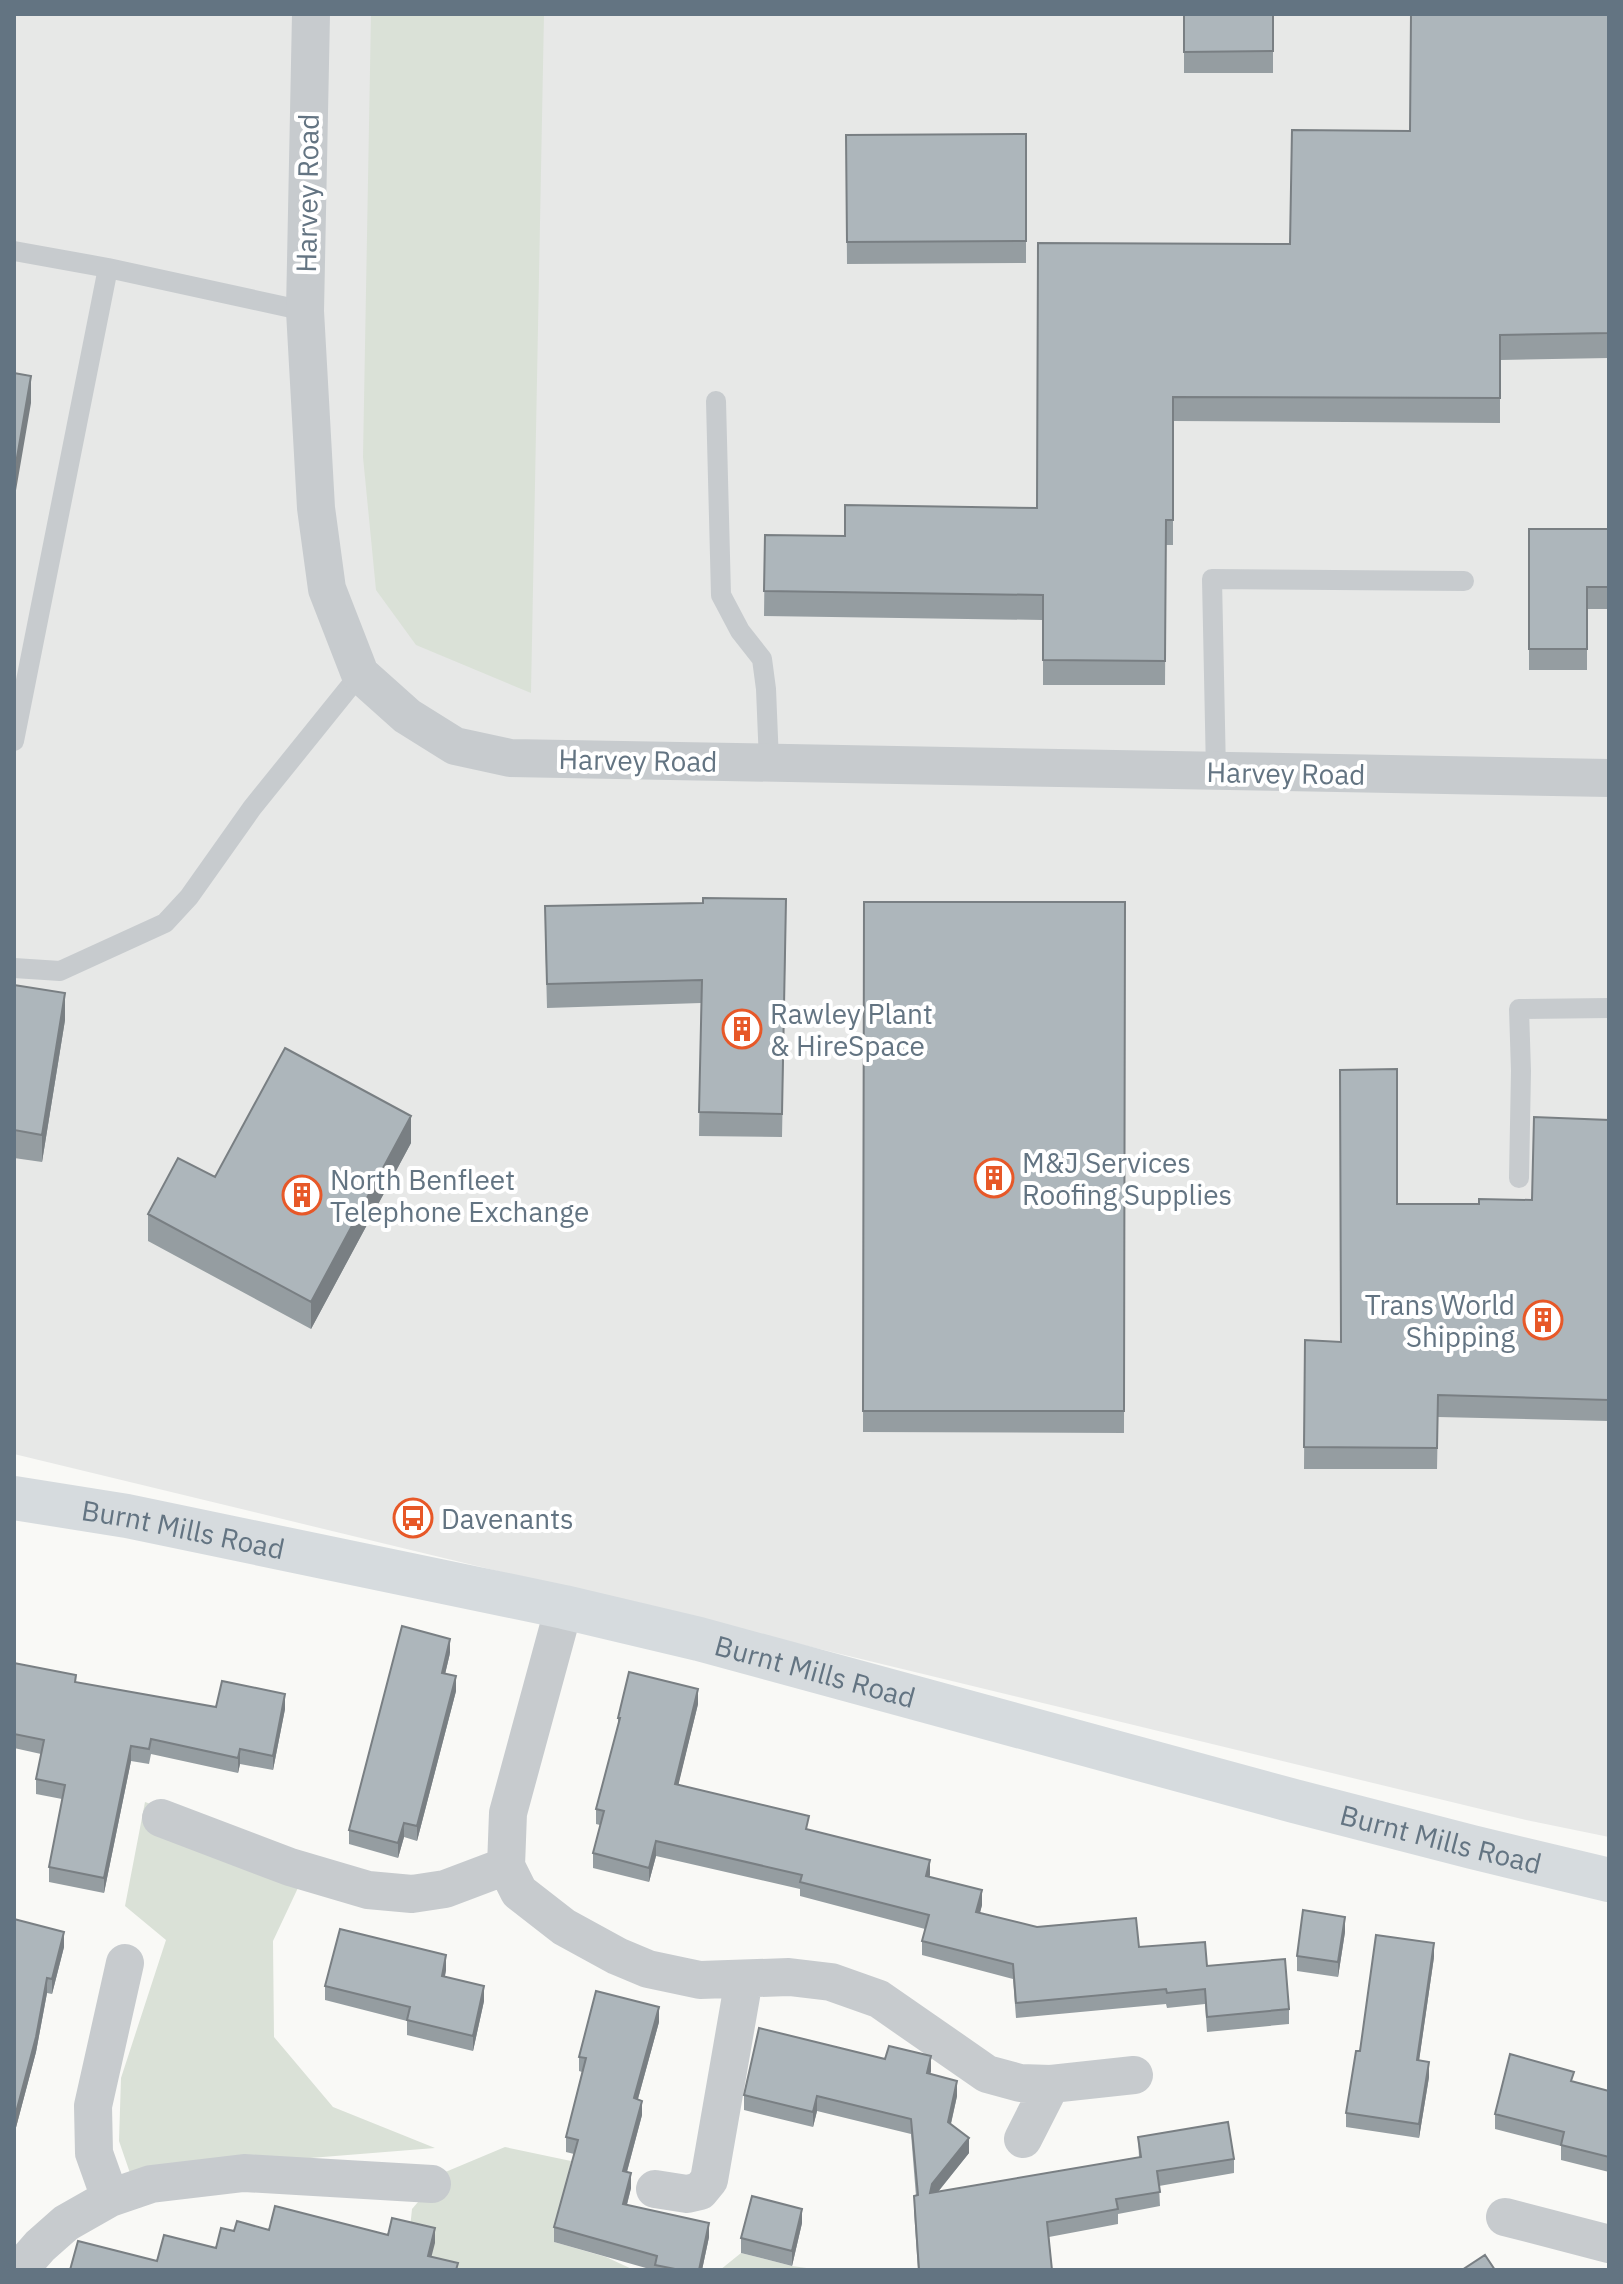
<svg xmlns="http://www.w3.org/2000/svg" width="1623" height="2284" font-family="'IBM Plex Sans',sans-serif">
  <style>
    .built { fill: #e7e8e7 }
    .green { fill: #dae1d7 }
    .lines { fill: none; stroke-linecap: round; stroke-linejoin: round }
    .lane { stroke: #c7cbce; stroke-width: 20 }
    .street { stroke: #c7cbce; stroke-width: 38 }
    .secondary { stroke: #d6dbde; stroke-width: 44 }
    .wall { fill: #959da1 }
    .shaded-wall { fill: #797f83 }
    .building { fill: #adb6bb; stroke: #797f83; stroke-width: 2 }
    .labels { text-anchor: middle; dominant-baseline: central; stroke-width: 8; stroke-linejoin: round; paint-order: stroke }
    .street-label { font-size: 28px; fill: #637482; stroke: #fff }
    .poi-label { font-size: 28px; fill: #637482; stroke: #fff; text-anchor: start }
  </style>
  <rect width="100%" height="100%" fill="#f9f9f6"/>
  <path class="built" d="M14,14H1609V1837L1526,1820L14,1454Z"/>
  <path class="green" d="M371,14H544L531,693L416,645L376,590L363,457Z
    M145,1802L312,1858L273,1941L274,2037L333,2107L435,2148L162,2170L131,2176L119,2141L121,2078L166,1940L125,1906Z
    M505,2147L571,2161L554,2242L606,2257L634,2270H429L409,2238L412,2209L443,2173Z
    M741,2253L792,2266L821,2270H720Z"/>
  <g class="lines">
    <path class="lane" d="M14,251L108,268L305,311
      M716,401L721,595L740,631L762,659L766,689L769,762
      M14,741L108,268
      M1216,772L1212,579L1464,581
      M14,968L60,971L165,923L189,897L252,808L360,674
      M1519,1178L1521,1071L1519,1009L1609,1008"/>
    <path class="street" d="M311,14L305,311L316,508L327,589L360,674L407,716L455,746L510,758L1609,778
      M564,1607L508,1813L506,1866L519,1892L564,1927L617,1956L648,1969L700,1980L789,1977L831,1982L879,1999L987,2074L1020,2083L1051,2084L1134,2075
      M161,1818L290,1867L368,1890L412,1894L445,1889L506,1866
      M1023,2139L1051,2084
      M655,2189L687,2194L700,2191L709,2180L744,1979
      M110,2198L94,2153L93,2106L125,1963
      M1505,2217L1609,2244
      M19,2270L40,2246L66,2223L110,2198L151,2184L244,2173L432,2184"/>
    <path class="secondary" id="s1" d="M14,1498L127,1516L564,1607L699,1639L1294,1801L1472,1847L1609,1880"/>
  </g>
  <path class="wall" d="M1184,14H1273V73H1184Z
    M1609,14V358L1500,360V423L1173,421V545H1166L1165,685H1043V620L764,616L765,535L845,536L1037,508L1290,244L1410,131Z
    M1026,134V263L847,264L846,135Z
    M1529,529H1609V609H1587V670H1529Z
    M864,902H1125L1124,1433L863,1432Z
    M786,923L782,1137L699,1136L701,1003L547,1008L545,929Z
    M14,985L65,1020L42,1162L14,1158Z
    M1609,1120V1421L1438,1417L1437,1469H1304L1305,1340L1341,1342L1397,1204H1479L1532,1200Z
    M411,1143L311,1329L148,1241V1214L215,1177Z
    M450,1653L445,1674L456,1691L417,1841L404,1837L398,1858L349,1844V1830Z
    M14,1663L76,1683L216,1707L285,1709L273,1770L240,1764L238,1773L151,1754L149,1764L131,1761L104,1893L49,1882V1867L62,1799L36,1794V1779L41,1754L14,1748Z
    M698,1704L678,1785L809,1830L929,1877L982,1905L980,1913L1037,1927L1139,1947L1207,1966L1289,2009V2024L1207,2032L1205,2004L1167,2008L1166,2004L1016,2018L1013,1979L922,1955V1941L925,1929L800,1896V1889L656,1856L649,1882L593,1868V1853L600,1825L596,1824V1809L618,1725V1718Z
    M14,1919L64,1947L52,1994L47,1993L36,2052L14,2135Z
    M1345,1932L1338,1977L1297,1971V1956Z
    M1434,1957L1419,2060L1429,2077L1419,2138L1346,2127V2113L1360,2051Z
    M446,1970L445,1976L484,2001L473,2051L407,2035V2021L325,2000V1986Z
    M659,2022L638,2099L642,2115L627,2172L631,2188L627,2205L709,2237L702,2270H653L554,2242V2227L574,2154L566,2152V2137L582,2072L579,2071V2057Z
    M931,2071L930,2074L957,2096L951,2124L969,2153L938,2192L1139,2157L1138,2137L1234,2159V2173L1159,2186L1160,2206L1118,2214V2224L1049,2237L1052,2270H918L914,2211V2196H916L911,2134L817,2111L813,2127L744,2110V2095Z
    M1574,2082L1609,2091V2172L1561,2160V2146L1495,2129V2114Z
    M802,2223L792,2266L741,2253V2238Z"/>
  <path class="shaded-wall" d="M31,376V403L14,502V475Z
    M65,993V1020L42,1162V1135Z
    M411,1116V1143L311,1329V1302Z
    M450,1639V1653L442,1687V1673Z
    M456,1676V1691L417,1841V1826Z
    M698,1689V1704L675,1799V1784Z
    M285,1694V1709L273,1770V1756Z
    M131,1746V1761L104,1893V1878Z
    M240,1749V1764L238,1773V1758Z
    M404,1823V1837L398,1858V1843Z
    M656,1841V1856L649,1882V1868Z
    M930,1860V1875L926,1890V1876Z
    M982,1890V1905L976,1927V1912Z
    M1345,1917V1932L1338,1977V1962Z
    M64,1932V1947L52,1994V1979Z
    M1434,1943V1957L1417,2075V2060Z
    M446,1955V1970L442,1990V1976Z
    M47,1978V1993L36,2052L14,2135V2120Z
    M484,1986V2001L473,2051V2036Z
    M659,2007V2022L634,2113V2098Z
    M931,2056V2071L927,2088V2073Z
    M1429,2062V2077L1419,2138V2124Z
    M957,2081V2096L948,2136V2122Z
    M817,2096V2111L813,2127V2112Z
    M642,2101V2115L623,2186V2171Z
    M969,2138V2153L932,2199L930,2193L932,2184Z
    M631,2173V2188L623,2219V2204Z
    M802,2209V2223L792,2266V2251Z
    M709,2223V2237L702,2270H699Z
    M435,2228V2243L428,2270V2256Z"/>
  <path class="building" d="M1184,14H1273V51L1184,52Z
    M1411,14H1609V333L1500,335V398L1173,397V520H1166L1165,661L1043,660V595L764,591L765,535L845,536V505L1037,508L1038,243L1290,244L1292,130L1410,131Z
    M1026,134V241L847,242L846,135Z
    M14,373L31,376L14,475Z
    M1529,529H1609V587H1587V649H1529Z
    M703,898L786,899L782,1114L699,1112L702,980L547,984L545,906L703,903Z
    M864,902H1125L1124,1411H863Z
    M14,985L65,993L42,1135L14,1130Z
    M285,1048L411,1116L311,1302L148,1214L178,1158L215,1177Z
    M1397,1069V1204H1479V1199L1532,1200L1534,1117L1609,1120V1400L1438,1395L1437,1448L1304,1447L1305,1340L1341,1342L1340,1070Z
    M402,1626L450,1639L442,1673L456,1676L417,1826L404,1823L398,1843L349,1830Z
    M14,1663L76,1675L75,1682L216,1707L222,1681L285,1694L273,1756L240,1749L238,1758L151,1739L149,1749L131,1746L104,1878L49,1867L65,1785L36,1779L44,1740L14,1734Z
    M629,1672L698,1689L675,1784L809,1816L806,1829L930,1860L926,1876L982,1890L976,1912L1037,1927L1136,1918L1139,1947L1205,1942L1207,1966L1285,1959L1289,2009L1207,2017L1205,1989L1167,1993L1166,1989L1016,2003L1013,1964L922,1941L929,1915L800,1882L802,1875L656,1841L649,1868L593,1853L604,1811L596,1809L620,1718H618Z
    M1303,1910L1345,1917L1338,1962L1297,1956Z
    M14,1919L64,1932L52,1979L47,1978L36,2037L14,2120Z
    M340,1929L446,1955L442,1976L484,1986L473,2036L407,2020L410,2007L325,1986Z
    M1376,1935L1434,1943L1417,2060L1429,2062L1419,2124L1346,2113L1356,2051H1360Z
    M596,1991L659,2007L634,2098L642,2101L623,2171L631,2173L623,2204L709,2223L699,2270H680L655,2265L657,2256L554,2227L578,2140L566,2137L586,2058L579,2057Z
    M759,2028L885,2059L889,2046L931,2056L927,2073L957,2081L948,2122L969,2138L932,2184L930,2193L1141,2157L1138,2137L1228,2122L1234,2159L1157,2171L1160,2192L1116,2199L1118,2209L1047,2222L1052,2270H919L914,2196L918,2195L911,2119L817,2096L813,2112L744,2095Z
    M1510,2054L1574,2072L1571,2081L1609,2091V2157L1561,2145L1564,2132L1495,2114Z
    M752,2196L802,2209L792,2251L741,2238Z
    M275,2206L388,2235L392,2218L435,2228L428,2256L458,2263L456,2270H70L78,2241L157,2261L164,2235L216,2248L221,2228L234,2231L237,2221L269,2230Z
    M1485,2255L1495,2270H1462Z"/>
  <defs>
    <g id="building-ring" transform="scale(2)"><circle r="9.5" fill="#fff" stroke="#e75828" stroke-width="1.5"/><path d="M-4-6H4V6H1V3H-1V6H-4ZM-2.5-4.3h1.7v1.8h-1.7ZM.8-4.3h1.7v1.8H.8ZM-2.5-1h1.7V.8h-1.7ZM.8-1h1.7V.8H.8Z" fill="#e75828"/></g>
    <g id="bus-ring" transform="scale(2)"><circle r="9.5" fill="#fff" stroke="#e75828" stroke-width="1.5"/><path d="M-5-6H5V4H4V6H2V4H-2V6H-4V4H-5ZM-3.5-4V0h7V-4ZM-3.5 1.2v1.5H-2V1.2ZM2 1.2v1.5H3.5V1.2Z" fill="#e75828"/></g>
  </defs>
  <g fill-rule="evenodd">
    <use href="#building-ring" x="742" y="1029"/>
    <use href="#building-ring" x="994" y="1178"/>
    <use href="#building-ring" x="302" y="1195"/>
    <use href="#building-ring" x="1543" y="1320"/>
    <use href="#bus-ring" x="413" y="1518"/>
  </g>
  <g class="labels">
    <g class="street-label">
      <text transform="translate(307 193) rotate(-89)">Harvey Road</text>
      <text transform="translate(638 760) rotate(1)">Harvey Road</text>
      <text transform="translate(1286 773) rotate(1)">Harvey Road</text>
      <text stroke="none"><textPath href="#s1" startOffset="172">Burnt Mills Road</textPath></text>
      <text stroke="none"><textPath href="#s1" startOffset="820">Burnt Mills Road</textPath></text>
      <text stroke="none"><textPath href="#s1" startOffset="1468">Burnt Mills Road</textPath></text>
    </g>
    <g class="poi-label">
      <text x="770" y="1013">Rawley Plant<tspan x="770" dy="32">&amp; HireSpace</tspan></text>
      <text x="1022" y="1162">M&amp;J Services<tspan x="1022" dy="32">Roofing Supplies</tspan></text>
      <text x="330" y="1179">North Benfleet<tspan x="330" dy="32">Telephone Exchange</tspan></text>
      <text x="1515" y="1304" text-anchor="end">Trans World<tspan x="1515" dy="32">Shipping</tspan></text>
      <text x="441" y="1518">Davenants</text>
    </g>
  </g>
  <rect width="1623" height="2284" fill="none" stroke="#637482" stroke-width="32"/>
</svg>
